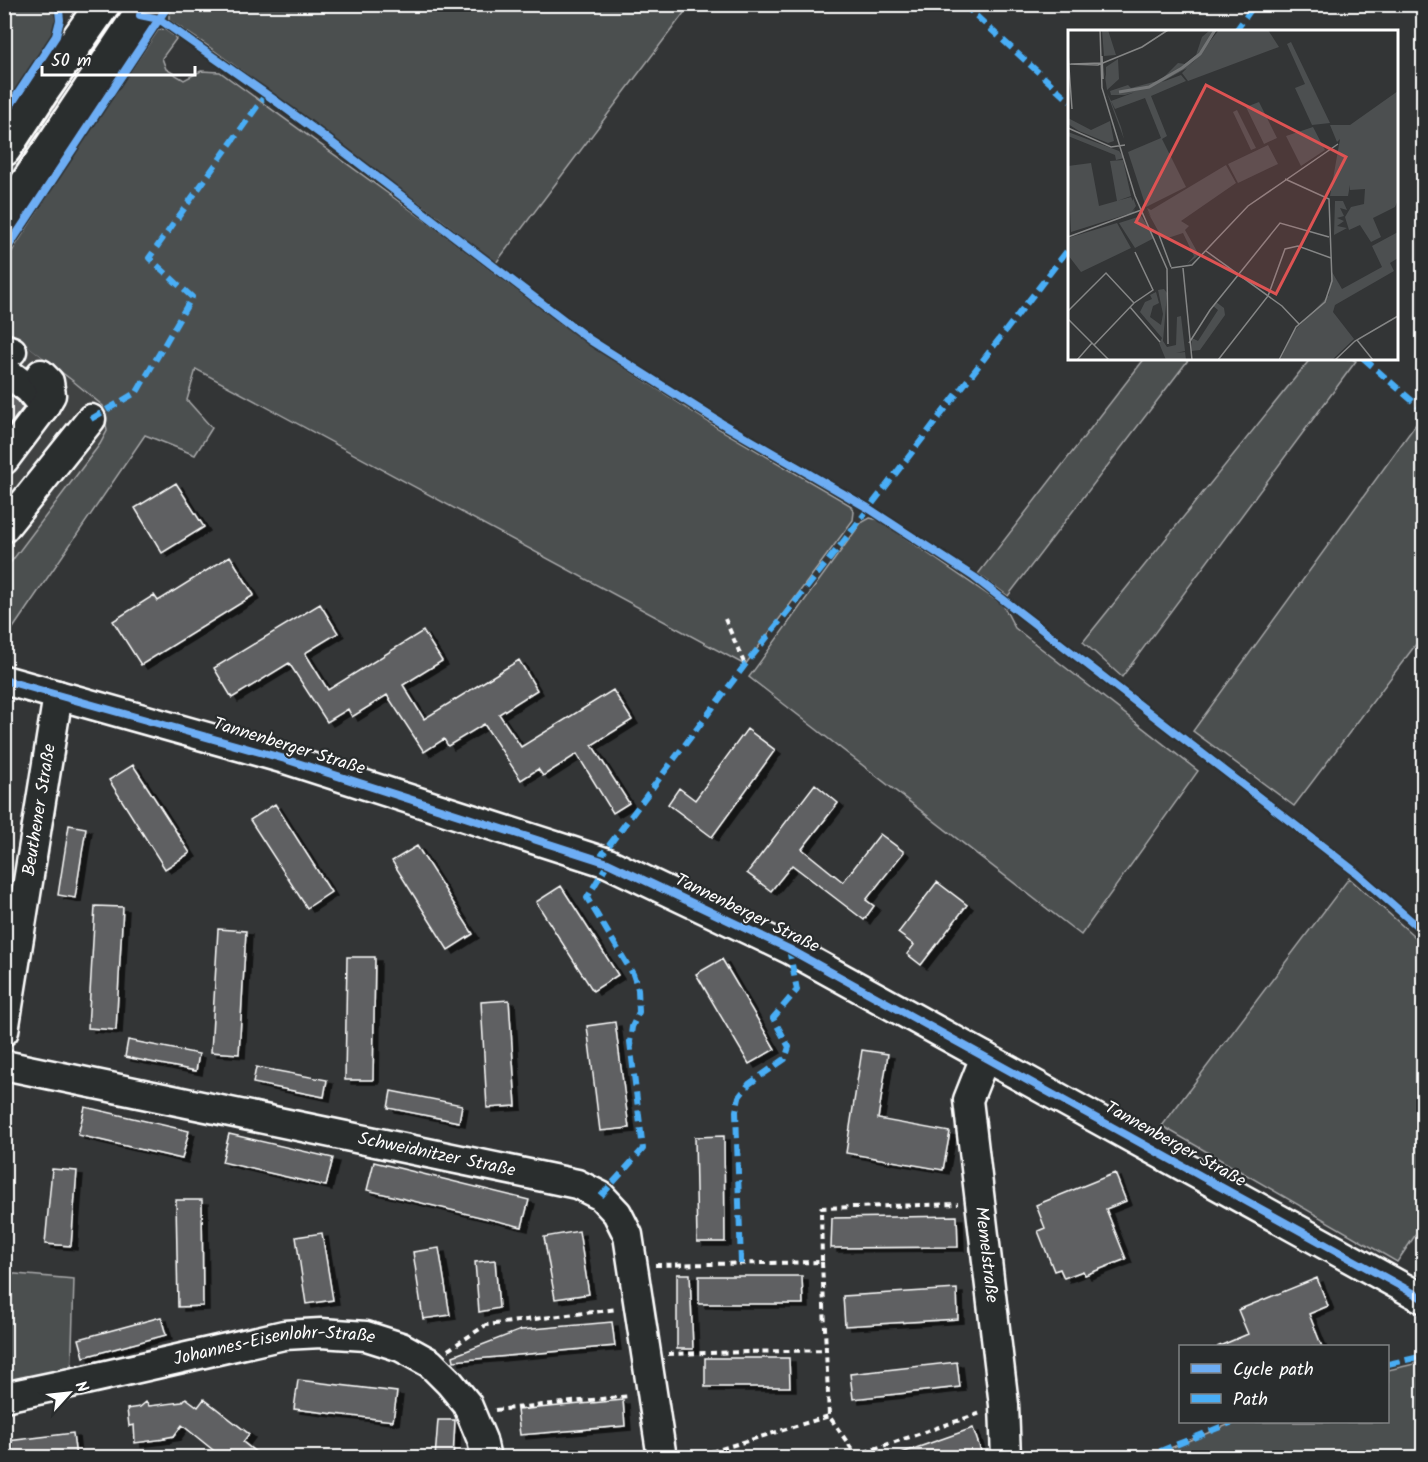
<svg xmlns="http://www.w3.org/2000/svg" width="1428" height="1462" font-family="Kalam,sans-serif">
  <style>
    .built { fill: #404243 }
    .green { fill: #4c4f50; stroke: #a6a7a8; stroke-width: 1.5 }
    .building { fill: #5f6162; stroke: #fff; stroke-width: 1.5; filter: url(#shadow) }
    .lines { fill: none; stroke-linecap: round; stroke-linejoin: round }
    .minor-tunnel { stroke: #47494a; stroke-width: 28; stroke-dasharray: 28 14; stroke-linecap: butt }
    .minor-casing { stroke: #fff; stroke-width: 33 }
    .major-casing { stroke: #fff; stroke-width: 38 }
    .path { stroke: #fff; stroke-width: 4; stroke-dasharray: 6 4.5; stroke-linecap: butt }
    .minor { stroke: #2a2d2e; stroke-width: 28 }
    .major { stroke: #2a2d2e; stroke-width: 33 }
    .quiet { stroke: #49aef6; stroke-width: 6; stroke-dasharray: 12 6; stroke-linecap: butt }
    .cycleway-casing { stroke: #2a2d2e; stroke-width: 11 }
    .cycleway { stroke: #6dadf4; stroke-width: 8 }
    .labels { text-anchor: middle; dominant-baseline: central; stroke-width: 4.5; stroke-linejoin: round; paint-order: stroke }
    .street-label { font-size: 18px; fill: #fff; stroke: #2a2d2e }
    .inset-river { fill: none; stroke: #737576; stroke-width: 3 }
    .inset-road { fill: none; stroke: #858686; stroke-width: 1.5 }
    .view { fill: #de5353; fill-opacity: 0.15; stroke: #de5353; stroke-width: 3 }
    .inset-edge { fill: none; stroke: #fff; stroke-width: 3 }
  </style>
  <defs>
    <filter id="shadow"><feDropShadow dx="6" dy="4" stdDeviation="0" flood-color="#0009"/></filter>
  </defs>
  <rect width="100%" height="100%" fill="#333536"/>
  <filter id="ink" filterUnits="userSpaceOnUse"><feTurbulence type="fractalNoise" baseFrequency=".0167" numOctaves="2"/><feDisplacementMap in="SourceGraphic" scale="12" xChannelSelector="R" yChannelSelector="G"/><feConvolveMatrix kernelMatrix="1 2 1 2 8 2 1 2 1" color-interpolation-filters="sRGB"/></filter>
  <g filter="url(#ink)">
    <path class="built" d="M4,329L73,381L103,406L107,431L100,444L5,570Z"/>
    <path class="green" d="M177,4H690V5L496,263L439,218L208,46L169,20V14Z
      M4,5H53C56,15 56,24 53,34L5,108Z
      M164,29L174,36L176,39L162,58L166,69L184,80L201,71L220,72L433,226L588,344L718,428L850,505L854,512L853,520L745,665L196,369L187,400L212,428L195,455L145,435L5,640V570L100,444L107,431L103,406L73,381L5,329V262L79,146L158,30Z
      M101,36L5,183V167L50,97Z
      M1145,358L1189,359L1008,596L978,574Z
      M1311,358L1352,359L1356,361L1122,677L1083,642Z
      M1419,420L1424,424L1423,635L1294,806L1193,731Z
      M870,518L879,520L1003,605L1015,628L1198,771L1081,935L749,677L861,523Z
      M1349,878L1423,944V1224L1397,1262L1162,1126Z
      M4,1273L74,1279L71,1382L5,1396Z
      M1423,1362V1457H1148L1235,1422H1388V1370Z"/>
    <path class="building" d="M4,391L18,401L23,408L4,432Z
      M176,483L204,527L162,553L135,508Z
      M230,556L254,595L141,665L113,621L154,595L158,601Z
      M320,604L338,633L305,653L328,690L423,631L442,661L403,685L424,719L519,660L537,690L499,714L521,747L613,690L632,720L592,745L629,803L613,813L577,754L543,776L538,769L521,780L484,724L448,746L444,739L424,752L387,695L352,717L348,709L327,722L289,663L232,698L214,668Z
      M747,729L775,750L712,837L668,804L679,788L695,800Z
      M133,765L190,853L165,869L109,780Z
      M815,784L838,803L802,849L838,878L843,882L880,834L904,852L866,900L874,906L864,920L792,865L771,891L747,873Z
      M275,804L331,892L307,908L250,820Z
      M69,825L86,828L75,898L58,895Z
      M417,846L473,934L448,950L392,861Z
      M937,882L967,905L921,965L907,954L914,945L898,933Z
      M561,886L618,975L593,991L536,902Z
      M95,906L123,907L116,1030L88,1028Z
      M218,929L246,931L239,1054L211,1052Z
      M347,957H375L373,1080H345Z
      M722,959L775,1049L749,1064L696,974Z
      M509,1000L516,1106L487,1108L481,1002Z
      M615,1022L629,1128L600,1131L587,1026Z
      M128,1040L199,1054L196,1071L125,1057Z
      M862,1050L888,1054L878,1119L950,1132L943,1170L846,1153Z
      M256,1067L327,1080L324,1097L253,1083Z
      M391,1091L462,1105L459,1122L388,1108Z
      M85,1107L189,1131L182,1159L78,1135Z
      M229,1134L333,1158L326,1186L222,1162Z
      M724,1136L725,1242H697L695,1137Z
      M374,1162L529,1200L522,1227L367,1190Z
      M52,1169L77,1171L71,1246L45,1244Z
      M1115,1173L1126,1201L1106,1209L1126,1259L1085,1275L1083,1271L1064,1278L1060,1269L1054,1271L1038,1231L1045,1228L1036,1205Z
      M176,1200H202L203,1306L178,1307Z
      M957,1216L958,1247L831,1248L832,1218Z
      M579,1231L589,1294L555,1299L544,1237Z
      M322,1233L333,1300L306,1304L296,1237Z
      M439,1248L450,1315L423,1319L413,1252Z
      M495,1260L499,1308L479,1312L475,1262Z
      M677,1274H690L693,1349H677Z
      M699,1276H802L803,1304H699Z
      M1317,1278L1328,1306L1309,1314L1322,1347H1217L1248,1334L1238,1310Z
      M957,1289L958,1319L845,1326L843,1296Z
      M161,1317L166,1335L84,1357L79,1339Z
      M612,1322L615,1346L454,1361L453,1356L521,1330Z
      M705,1358H789L790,1387H705Z
      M957,1362L960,1387L853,1399L850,1374Z
      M298,1380L397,1392L393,1421L294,1409Z
      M186,1398L198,1407L204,1399L249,1434L243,1442L263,1458H223L182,1425L174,1436L164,1438L165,1439L135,1443L134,1425L129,1426L127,1409L140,1407L146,1402L149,1406L182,1402Z
      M623,1400L625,1426L520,1435L517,1410Z
      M438,1420H455L453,1458H435Z
      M973,1428L981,1451L962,1458H897L896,1455Z
      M73,1433L76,1458H10L8,1441Z"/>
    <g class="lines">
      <path class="minor-tunnel" d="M12,351L41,374"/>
      <g class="minor-casing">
        <g id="minor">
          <path d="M4,348L12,351"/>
          <path d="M4,370L29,389L44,407"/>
          <path d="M4,460L44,407L51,395L49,382L41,374"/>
          <path d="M4,528L91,419"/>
          <path d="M4,680L285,759L608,863L789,949L1424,1299"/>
          <path id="s1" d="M4,1031L58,695"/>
          <path id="s2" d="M985,1057L968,1100L1004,1405L1006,1458"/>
          <path id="s3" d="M4,1065L577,1184L601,1196L617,1213L628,1235L662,1458"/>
          <path id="s4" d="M4,1397L85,1380L284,1335L321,1333L366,1336L401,1347L430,1363L449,1382L467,1404L482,1440L486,1458"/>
        </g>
      </g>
      <g class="major-casing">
        <path id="major" d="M4,149L42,91L103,4
          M4,218L140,15L147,4"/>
      </g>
      <path class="path" d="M725,619L745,665
        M822,1262L829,1416L856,1455L981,1413
        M655,1265L822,1262L821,1208L958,1204
        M448,1350L486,1325L617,1309
        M668,1354L826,1350
        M495,1410L630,1396
        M691,1458L829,1416"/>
      <use href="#minor" class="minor"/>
      <use href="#major" class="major"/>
      <path class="quiet" d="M963,4L1070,101
        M1235,32L1255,4
        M1363,358L1424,411
        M91,419L137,392L192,297L149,258L266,94
        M598,860L745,665L843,542L1070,247
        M601,1196L643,1149L630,1042L632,1027L639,1012L638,989L633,974L587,898L608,863
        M741,1264L736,1111L739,1097L749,1084L785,1059L789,1047L773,1018L797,990L789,949
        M1388,1364L1424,1356
        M1143,1458L1233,1422"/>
      <g class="cycleway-casing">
        <path id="cycleway" d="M140,15L159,19L266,94L322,135L590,340L721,423L868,508L974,577L1353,870L1424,932
          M4,115L56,36L60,20L59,10L64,4
          M4,253L169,4
          M4,680L285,759L608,863L789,949L1424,1299"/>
      </g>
      <use href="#cycleway" class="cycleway"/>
    </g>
  </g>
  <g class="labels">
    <g class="street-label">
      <text transform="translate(289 747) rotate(17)">Tannenberger Straße</text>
      <text stroke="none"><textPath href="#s1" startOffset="224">Beuthener Straße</textPath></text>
      <text transform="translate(747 914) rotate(26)">Tannenberger Straße</text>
      <text transform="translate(1175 1145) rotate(29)">Tannenberger Straße</text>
      <text stroke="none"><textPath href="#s3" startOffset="442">Schweidnitzer Straße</textPath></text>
      <text stroke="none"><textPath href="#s2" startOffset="202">Memelstraße</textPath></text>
      <text stroke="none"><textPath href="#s4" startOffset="276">Johannes-Eisenlohr-Straße</textPath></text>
    </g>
  </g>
  <g transform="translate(1068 30)">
    <rect width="330" height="330" fill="#333536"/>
    <path d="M34,0H40L48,25L36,26ZM142,0H149L121,37L151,0H200L211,17L120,51L114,43L119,38L85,57L57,65H43L42,61L60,55L63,58L93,50L110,33L117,34L128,25L134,7ZM223,12L262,93L244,95L227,58L237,54L219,14ZM50,29L51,49L39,60L36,40L38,49V37ZM113,45L118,51L83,66L99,106L94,109L118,157L78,177L60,122L93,108L77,68L47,79L43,71L53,97L56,109L42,71L39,63L43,71ZM330,61V170L327,177L305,188L313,207L303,212L292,195L281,200L277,187L283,177L296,174L297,159L282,160V155L280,166H262L272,109L269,112L262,95H282ZM191,72L209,108L196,114L178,77ZM169,80L188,118L183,120L165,82ZM0,88L23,100L42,91L46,111L40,113L11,101L0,94ZM245,97L257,120L233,136L218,106ZM0,102L51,121L56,128L48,130L47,125L0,106ZM200,115L210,134L170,153L160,134ZM55,130L63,166L49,171L42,131ZM23,133L31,176L63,167L65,171V168L68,176L63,183L67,179L65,183L51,189L60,184L3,202L0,136ZM158,135L168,153L113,191L121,196L117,200L131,225L119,234L126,226L115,203L97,209L93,205L94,208L78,179L83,187L79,178L83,180ZM267,171H275L279,180L272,178L276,186L269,188L276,191L269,196L279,198L266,205ZM73,186L74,187L86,208L67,218L51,193ZM49,193L63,218L13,242L0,225V208ZM330,202V228L322,233L326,241L267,275L265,282L286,309L264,330H212L226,301L261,265L264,242L274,259L314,237L304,216ZM96,259L99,263L95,311L99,317L108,315L109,287L113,286L117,321L108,323L117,322L118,330H98L91,313L94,308L72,282L77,272L84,269L82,265L88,262L91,273L85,276L82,287L93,295L95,284L90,260ZM148,272L156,278L157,285L132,320L123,321L124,308L130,311L150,280L145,276Z" fill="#4c4f50"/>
    <path class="inset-river" d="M51,62L81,57L114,38L132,24L147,0"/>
    <path class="inset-road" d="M32,0L34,58L67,166L99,239L100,314M0,24L4,79M34,26L35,49M0,34L30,35L74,17L100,0M3,34L34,33M0,98L43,117L57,115M91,205L103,237M0,207L76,179M138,221L214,276L231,294M103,238L124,235L180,176L270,114M115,238L124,330M62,277L92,312M0,281L38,243L66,273M0,289L41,330M289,310L305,330M121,313L142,280L212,193L261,207M26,315L66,273L85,260L67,222M9,330L24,313M150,330L200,266L217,219L230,216L263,228M211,330L228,297L257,272L264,251L261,169L217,149M267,330L287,311L330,286"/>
    <path class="view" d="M138,55L278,127L208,264L68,192Z"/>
    <rect width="330" height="330" class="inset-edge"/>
  </g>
  <rect width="1428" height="1462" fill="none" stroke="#2a2d2e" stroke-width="24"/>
  <rect x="12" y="12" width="1404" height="1438" fill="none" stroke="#fff" stroke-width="2" filter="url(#ink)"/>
  <rect x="1179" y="1345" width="210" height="78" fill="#2a2d2e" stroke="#7f8182" stroke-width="1.5"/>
  <rect x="1191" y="1364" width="30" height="9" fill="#6dadf4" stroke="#7f8182" stroke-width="1.5"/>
  <text x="1233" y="1375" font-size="18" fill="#ffffff">Cycle path</text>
  <rect x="1191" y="1394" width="30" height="9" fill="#49aef6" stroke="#7f8182" stroke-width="1.5"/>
  <text x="1233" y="1405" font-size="18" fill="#ffffff">Path</text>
  <g transform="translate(69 1393) rotate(63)" stroke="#2a2d2e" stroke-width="4.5" paint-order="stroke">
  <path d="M0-4.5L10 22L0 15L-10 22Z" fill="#ffffff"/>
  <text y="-9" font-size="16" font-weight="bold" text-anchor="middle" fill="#ffffff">N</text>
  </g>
  <path d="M42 66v9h153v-9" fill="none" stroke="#ffffff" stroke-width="3"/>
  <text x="51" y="66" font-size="18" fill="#ffffff" stroke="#2a2d2e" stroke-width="4.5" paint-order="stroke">50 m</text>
</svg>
